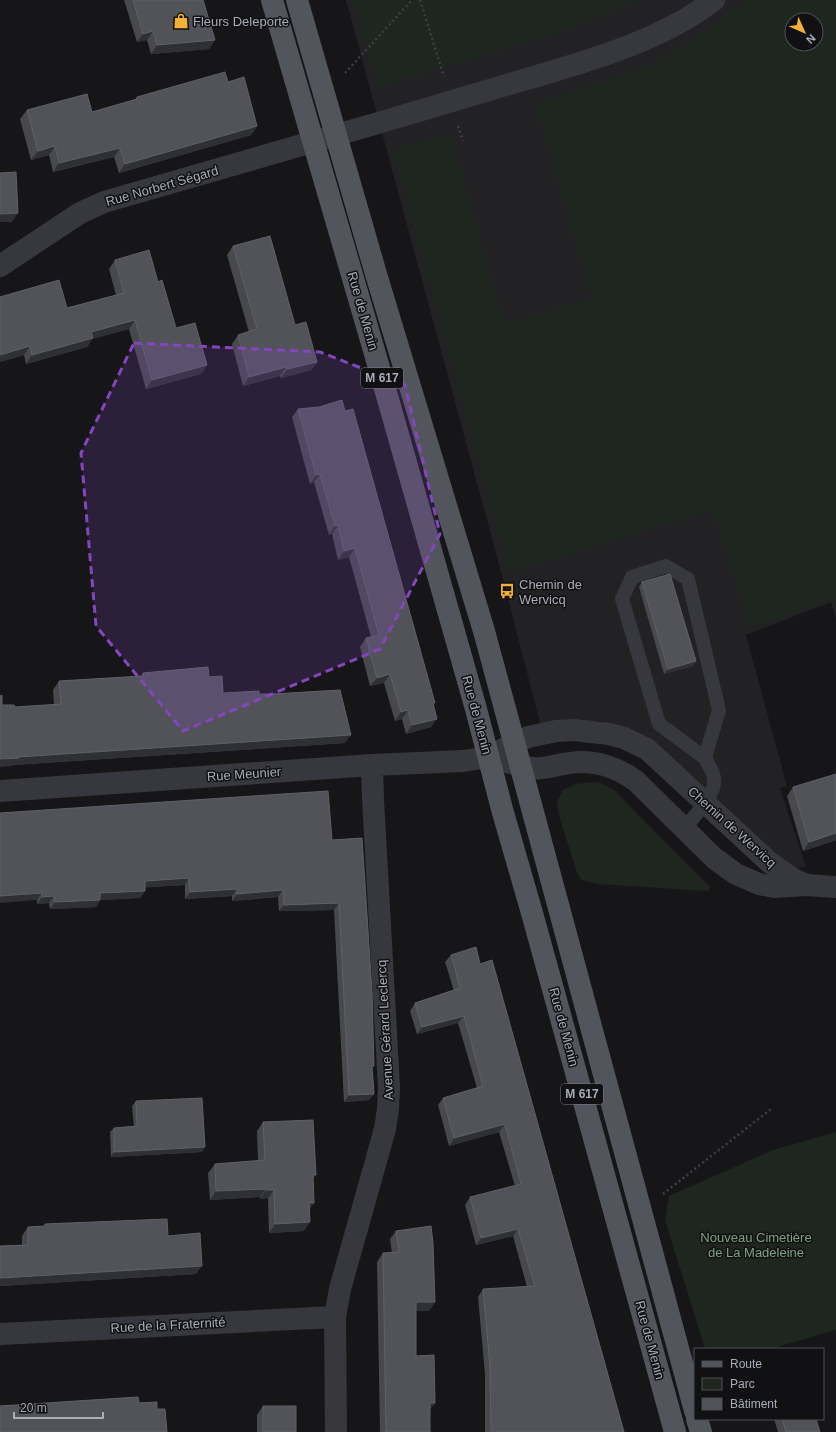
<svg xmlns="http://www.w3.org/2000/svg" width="836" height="1432" font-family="Arial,sans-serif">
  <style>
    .built { fill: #222225; fill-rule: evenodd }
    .green { fill: #1e261f; fill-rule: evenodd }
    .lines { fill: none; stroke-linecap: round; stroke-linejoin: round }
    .path { stroke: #3d3f44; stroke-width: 2.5; stroke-dasharray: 2 3; stroke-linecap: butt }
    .lane { stroke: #37383d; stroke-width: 14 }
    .street { stroke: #37383d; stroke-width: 22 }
    .primary { stroke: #53555c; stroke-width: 22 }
    .wall { fill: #47494d }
    .shaded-wall { fill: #2f3033 }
    .building { fill: #525359; stroke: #5f6168 }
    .marked { fill: #8446be; fill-opacity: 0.2; stroke: #8446be; stroke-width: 3; stroke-dasharray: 8 5; stroke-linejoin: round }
    .labels { text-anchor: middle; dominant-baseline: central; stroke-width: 3; stroke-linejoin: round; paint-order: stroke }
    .shield { fill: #111113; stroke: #7b7e86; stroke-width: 1 }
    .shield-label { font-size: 12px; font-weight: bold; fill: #a8adb8 }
    .poi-label { font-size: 13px; fill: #a8adb8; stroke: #111113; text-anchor: start }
    .street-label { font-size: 13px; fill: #a8adb8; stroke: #111113 }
    .park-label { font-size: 13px; fill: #7fa381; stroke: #111113 }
  </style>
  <rect width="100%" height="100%" fill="#161618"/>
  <path class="built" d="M346,0H836V619L831,602L746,635L787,786L780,788L806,867L788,869L629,732L600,721L540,723L503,579ZM792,20H816V44H792Z"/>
  <path class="green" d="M353,0H637L562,32L378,87Z
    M747,0H836V606L835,601L830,599L750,629L713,510L509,572L393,150L450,134L504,324L592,299L539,115L537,103L602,82L654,64L727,16ZM792,20H816V44H792Z
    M598,782L613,789L711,888L707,891L598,884L582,880L577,873L559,815L557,801L563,790L575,784Z
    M836,1132V1330L770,1349H705L665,1220L669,1196L773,1150Z"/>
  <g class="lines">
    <path class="path" d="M420,0L444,77
      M345,73L412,0
      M458,126L463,141
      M663,1194L771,1109"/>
    <path class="lane" d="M684,829C694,816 717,794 714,778C713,771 708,764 705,758L719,710L688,579L666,566L632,577L622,599L659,724L705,758"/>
    <path class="street" d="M0,266L80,213L104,202C232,166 359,129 486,91C561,68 652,48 714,0
      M503,761C516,764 529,770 542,768C552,767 560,764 570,763C593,759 617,767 636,781L714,858L736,874L759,884L774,887L807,885L836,887
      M0,791L372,765L463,761L489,757L514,743L528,737L556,731L574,730L609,734L624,738L647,749L769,862L795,880L807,885
      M0,1334L335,1317
      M336,1432L335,1317L340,1289L385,1129L388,1109L389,1087L373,799L372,765"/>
    <path class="primary" d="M272,0L380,371L476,709L502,809L532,913L675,1432
      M297,0L376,274L484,631L695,1411
      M697,1419L701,1432"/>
  </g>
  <path class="wall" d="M124,0H203L215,40L209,49L151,54L147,40L137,42Z
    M137,97L257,126L251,135L119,173L114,157L53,172L49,155L31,160L20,119L27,110L92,112L135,100Z
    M233,246L295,325L317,362L311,370L281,378L280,376L243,386L232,344L238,335L249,332L227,255Z
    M115,260L158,282L176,328L207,365L201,374L146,389L129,329L92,339L87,347L26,364L24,355L0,362L67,308L116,295L109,269Z
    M298,409L433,706L431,727L406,734L402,719L395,721L384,683L370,686L360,647L366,638L371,637L349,557L338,560L332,534L329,535L314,482L310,484L292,417Z
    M642,582L696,661L693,666L664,674L639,587Z
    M143,673L209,677L223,693L259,694L345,743L13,765V766L2,705L15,707L54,705L53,690L59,681L141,676Z
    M793,787L836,840L803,851L787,796Z
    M0,813L332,840L372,1069L374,1094L369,1100L344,1102L334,910L279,911L278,897L232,901V896L185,899V885L145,887V891L140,898L100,900L96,907L50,909L49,903L37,904V900Z
    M451,955L480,964L624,1432H485V1374L478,1297L483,1289L527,1287L513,1236L476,1245L465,1205L470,1197L515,1186L499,1132L449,1146L438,1105L443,1098L477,1088L458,1023L417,1034L410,1011L415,1003L454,991L445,962Z
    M136,1101L205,1147L202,1152L111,1157L110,1132L114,1128L134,1127L132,1106Z
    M263,1122L313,1180L309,1210L304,1231L269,1233L268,1198L260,1199V1197L210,1200L208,1173L215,1164L258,1161L257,1131Z
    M45,1224L168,1236L196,1274L0,1286V1246L22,1245V1236L28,1227L44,1226Z
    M396,1231L435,1302L429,1311H416V1356L435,1403L430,1409V1432H380L377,1262L383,1253H392L390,1239Z
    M263,1406L296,1432H257V1415Z
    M774,1419H816L820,1432H778Z"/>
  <path class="shaded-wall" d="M153,31L147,40L137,42L143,34Z
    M215,40L209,49L151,54L157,45Z
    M257,126L251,135L119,173L125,164Z
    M55,146L49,155L31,160L38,151Z
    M120,148L114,157L53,172L59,163Z
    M18,213L12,222H0V214Z
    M135,320L129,329L92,339L87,347L26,364L32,355L91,332Z
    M30,346L24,355L0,362V355Z
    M317,362L311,370L281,378L287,369Z
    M207,365L201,374L146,389L152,380Z
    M286,367L280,376L243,386L249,377Z
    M320,474L314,482L310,484L316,475Z
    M338,525L332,534L329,535L335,526Z
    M355,548L349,557L338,560L344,551Z
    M696,661L693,666L664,674L668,669Z
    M390,674L384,683L370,686L377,678Z
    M408,710L402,719L395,721L401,712Z
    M437,719L431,727L406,734L412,725Z
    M351,735L345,743L13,765V766L0,767V759L18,757Z
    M836,833V840L803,851L809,842Z
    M189,878L185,885L140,888L145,881Z
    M237,889L232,896L185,899L190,892Z
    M283,890L278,897L232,901L237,894Z
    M145,891L140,898L95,900L100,893Z
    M42,893L37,900L0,903V896Z
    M54,896L49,903L37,904L42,897Z
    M100,900L96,907L50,909L55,902Z
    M339,903L334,910L279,911L284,905Z
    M464,1016L458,1023L417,1034L422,1027Z
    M374,1094L369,1100L344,1102L349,1095Z
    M505,1124L499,1132L449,1146L454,1138Z
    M205,1147L202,1152L111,1157L114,1152Z
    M313,1175H316L310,1184Z
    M266,1189L260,1197L210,1200L216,1191Z
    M266,1190H274L268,1198L260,1199Z
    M309,1203H314L308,1212Z
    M310,1222L304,1231L269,1233L275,1224Z
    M518,1229L513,1236L476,1245L481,1238Z
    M202,1266L196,1274L0,1286V1278Z
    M416,1302H435L429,1311H410Z
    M430,1403H435L429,1411Z"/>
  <path class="building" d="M133,0H203L215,40L157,45L153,31L143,34Z
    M225,72L228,82L244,77L257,126L125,164L120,148L59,163L55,146L38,151L27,110L87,94L92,112L137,99V97Z
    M16,172L18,213L0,214V173Z
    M270,236L295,325L306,322L317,362L287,369L286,367L249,377L238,335L257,329L233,246Z
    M149,250L158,282L162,280L176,328L195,323L207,365L152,380L135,320L91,332L93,338L32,355L30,346L0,355V297L59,280L67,308L124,293L115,260Z
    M342,400L345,411L353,409L435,703H433L437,719L412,725L408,710L401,712L390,674L377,678L366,638L379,635L355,548L344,551L338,525L335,526L320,474L316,475L298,409L319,407Z
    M670,574L696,661L668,669L642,582Z
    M208,667L209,677L222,676L223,693L259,691V694H273L340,690L351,735L18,757L19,758L0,759V696L2,695V705H14L15,707L61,704L59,681L143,676V673Z
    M836,774V833L809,842L793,787Z
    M328,791L332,840L362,838L372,992L374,1066H372L374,1094L349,1095L339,903L284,905L283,890L237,894V889L190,892L189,878L145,881V891L100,893V900L55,902L54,896L42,897V893L0,896V813Z
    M476,947L480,964L492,960L624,1432H491L490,1366L483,1289L535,1286L518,1229L481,1238L470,1197L521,1184L505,1124L454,1138L443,1098L483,1086L464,1016L422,1027L415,1003L460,988L451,955Z
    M202,1098L205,1147L114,1152V1128L137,1126L136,1101Z
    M313,1120L316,1175H313L314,1203H309L310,1222L275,1224L274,1190H266V1189L216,1191L215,1164L265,1160L263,1122Z
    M167,1219L168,1236L200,1233L202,1266L0,1278V1246L28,1245V1227L45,1226V1224Z
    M431,1226L433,1243L435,1302H416V1356L434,1355L435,1403H430V1432H386L383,1253L399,1252L396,1231Z
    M138,1397L139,1403L157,1402V1409H165L167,1432H0V1406Z
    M263,1406H296V1432H263Z
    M782,1419H816L820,1432H786Z"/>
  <path class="marked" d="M134,343L320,352L405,385L440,534L380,649L183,731L96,626L81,453Z"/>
  <defs>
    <g id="shop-bare" transform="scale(1.2)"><path d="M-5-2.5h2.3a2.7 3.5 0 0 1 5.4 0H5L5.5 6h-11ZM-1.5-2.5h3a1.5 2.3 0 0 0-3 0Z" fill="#f2b134" stroke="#111113" stroke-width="2.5" paint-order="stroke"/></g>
    <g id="bus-bare" transform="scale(1.2)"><path d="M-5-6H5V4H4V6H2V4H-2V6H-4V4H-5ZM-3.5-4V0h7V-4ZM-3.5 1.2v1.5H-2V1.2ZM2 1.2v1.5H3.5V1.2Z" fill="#f2b134" stroke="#111113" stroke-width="2.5" paint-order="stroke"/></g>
  </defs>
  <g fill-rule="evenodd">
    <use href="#shop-bare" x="181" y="21"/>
    <use href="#bus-bare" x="507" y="591"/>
  </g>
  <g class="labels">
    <g class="shield">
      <rect x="361" y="368" width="42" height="20" rx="3"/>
      <rect x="561" y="1084" width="42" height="20" rx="3"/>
    </g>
    <g class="shield-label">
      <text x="382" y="378">M 617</text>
      <text x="582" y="1094">M 617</text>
    </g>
    <g class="poi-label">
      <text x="193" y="21">Fleurs Deleporte</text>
      <text x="519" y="584">Chemin de<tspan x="519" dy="15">Wervicq</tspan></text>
    </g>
    <g class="street-label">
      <text transform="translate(162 186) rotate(-16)">Rue Norbert Ségard</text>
      <text transform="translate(363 311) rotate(74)">Rue de Menin</text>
      <text transform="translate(477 715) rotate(75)">Rue de Menin</text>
      <text transform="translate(244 774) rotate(-4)">Rue Meunier</text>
      <text transform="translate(732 827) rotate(42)">Chemin de Wervicq</text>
      <text transform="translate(564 1027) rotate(75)">Rue de Menin</text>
      <text transform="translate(385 1030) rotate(-93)">Avenue Gérard Leclercq</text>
      <text transform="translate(168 1325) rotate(-3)">Rue de la Fraternité</text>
      <text transform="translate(650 1340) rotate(75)">Rue de Menin</text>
    </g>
    <g class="park-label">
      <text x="756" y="1237">Nouveau Cimetière<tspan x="756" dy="15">de La Madeleine</tspan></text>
    </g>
  </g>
  <rect x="694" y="1348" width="130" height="72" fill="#111113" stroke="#4d4f55"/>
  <rect x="702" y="1361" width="20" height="6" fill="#53555c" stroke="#4d4f55"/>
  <text x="730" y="1368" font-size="12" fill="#a8adb8">Route</text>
  <rect x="702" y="1378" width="20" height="12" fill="#1e261f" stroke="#4d4f55"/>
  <text x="730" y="1388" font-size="12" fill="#a8adb8">Parc</text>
  <rect x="702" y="1398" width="20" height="12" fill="#525359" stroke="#4d4f55"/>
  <text x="730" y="1408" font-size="12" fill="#a8adb8">Bâtiment</text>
  <g transform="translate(804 32) rotate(135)"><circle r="19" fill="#111113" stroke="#4d4f55"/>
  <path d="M0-3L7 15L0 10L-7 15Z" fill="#f2b134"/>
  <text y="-6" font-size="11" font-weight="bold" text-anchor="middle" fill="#a8adb8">N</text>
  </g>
  <path d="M14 1412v6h89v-6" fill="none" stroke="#a8adb8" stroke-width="2"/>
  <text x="20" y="1412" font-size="12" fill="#a8adb8" stroke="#111113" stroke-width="3" paint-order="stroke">20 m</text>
</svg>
